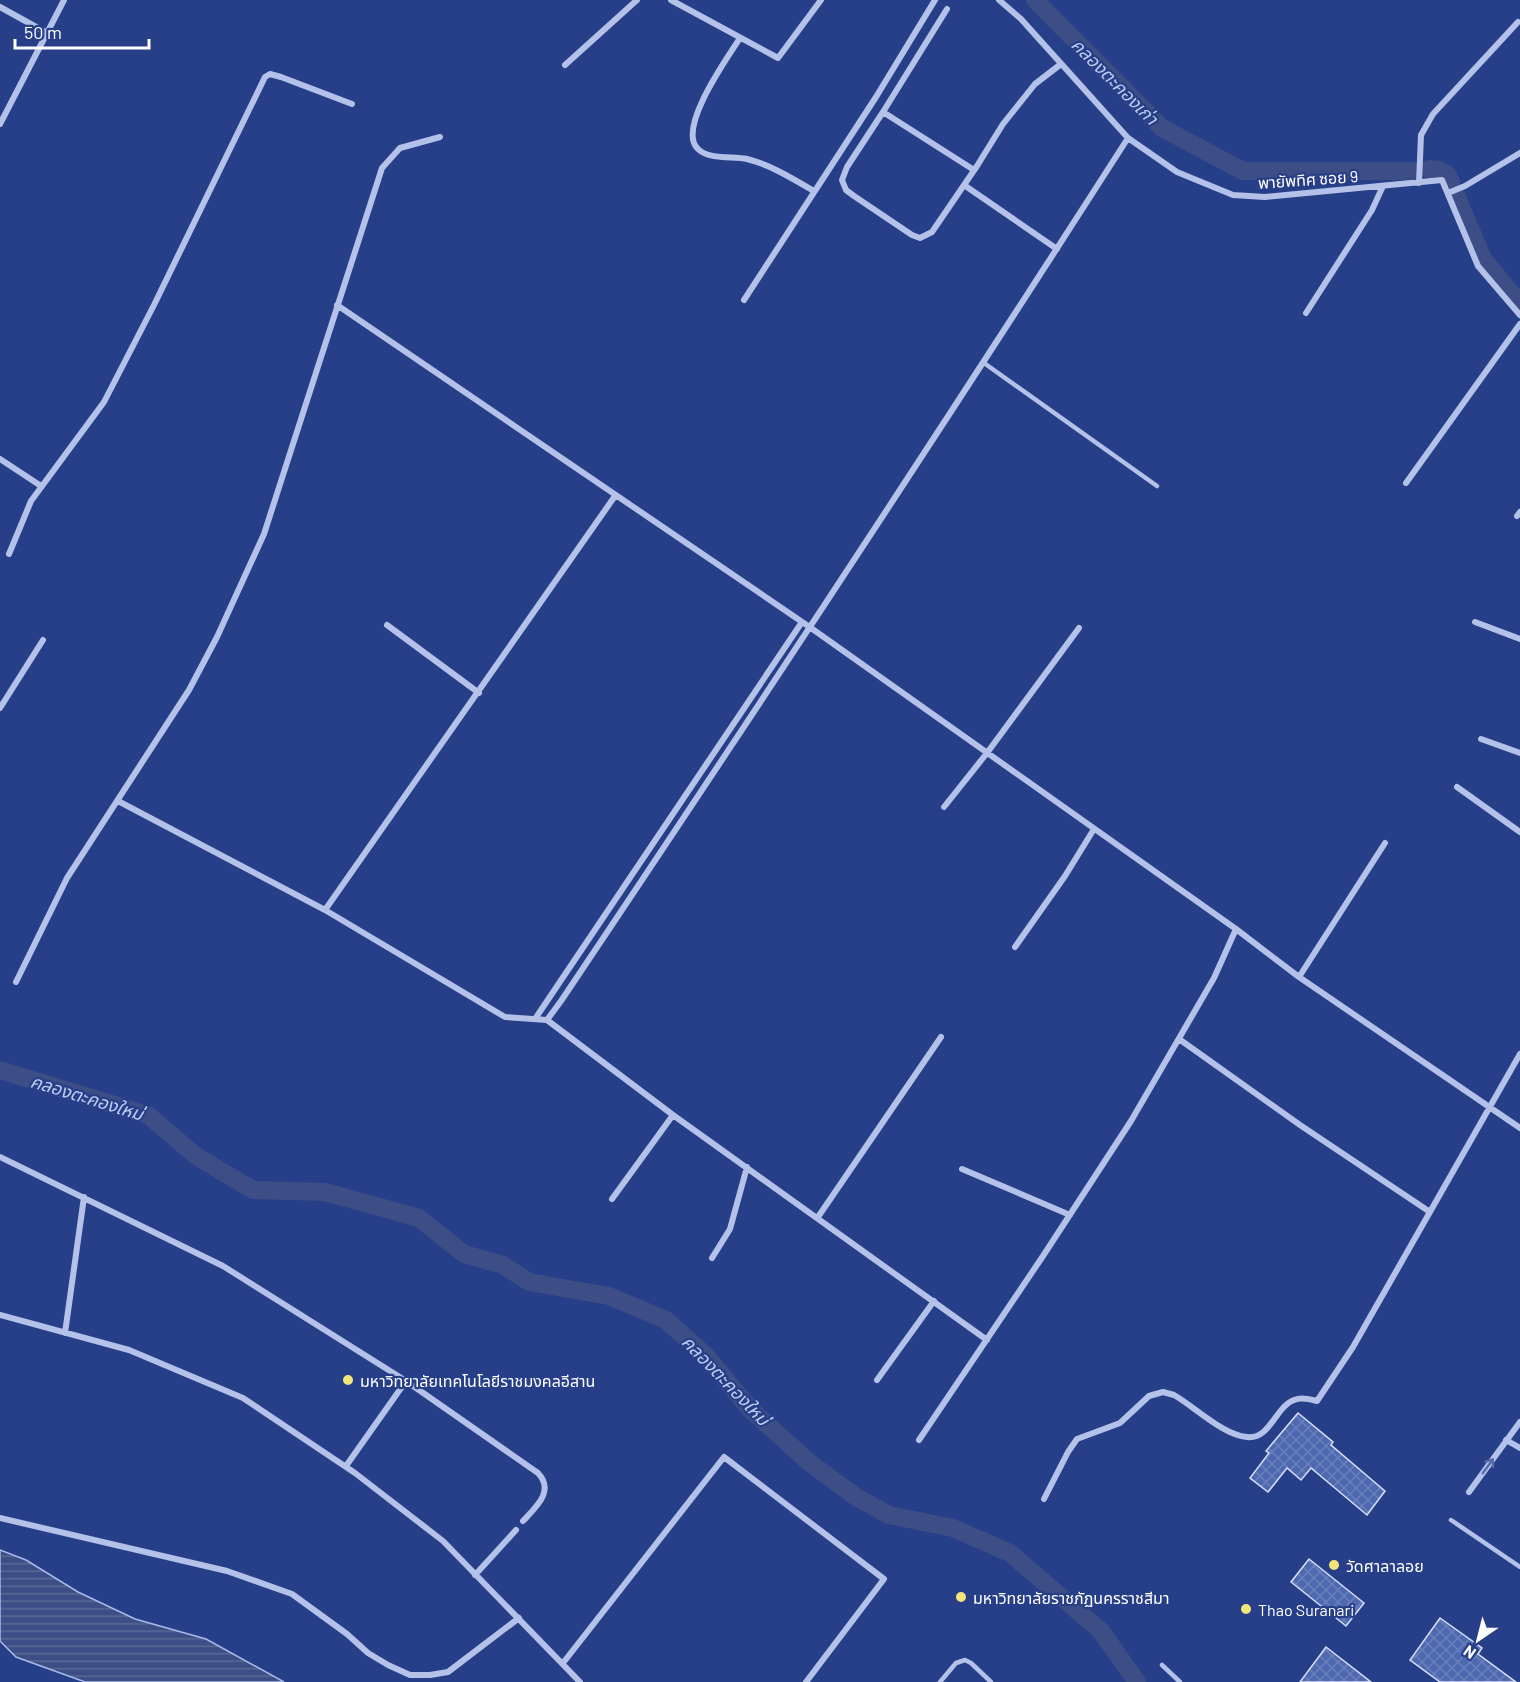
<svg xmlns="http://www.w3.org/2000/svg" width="1520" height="1682" font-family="Barlow,'Noto Sans Thai',sans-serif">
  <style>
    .water { fill: url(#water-rules); stroke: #a8baea; stroke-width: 1.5 }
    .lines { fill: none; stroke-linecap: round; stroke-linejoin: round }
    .canal { stroke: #3c4e85; stroke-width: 18 }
    .building { fill: url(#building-cross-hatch); stroke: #d8e0f7; stroke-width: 1.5 }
    .service { stroke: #b4c2e9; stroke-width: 4.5 }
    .minor { stroke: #b4c2e9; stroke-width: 6 }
    .oneway { stroke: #586dab }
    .poi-dot { fill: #f2e679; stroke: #273f89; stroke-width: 2 }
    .labels { text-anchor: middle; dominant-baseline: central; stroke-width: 4.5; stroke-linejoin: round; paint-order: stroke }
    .street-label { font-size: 16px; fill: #fff; stroke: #273f89 }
    .poi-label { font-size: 16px; fill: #fff; stroke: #273f89; text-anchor: start }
    .water-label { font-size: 18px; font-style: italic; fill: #bfcdf0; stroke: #273f89 }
  </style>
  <defs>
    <pattern id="water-rules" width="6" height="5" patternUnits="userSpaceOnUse" patternTransform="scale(1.5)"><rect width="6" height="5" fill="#3c4e85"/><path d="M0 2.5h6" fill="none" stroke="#596997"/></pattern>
    <pattern id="building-cross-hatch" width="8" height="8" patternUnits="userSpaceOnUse" patternTransform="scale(1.5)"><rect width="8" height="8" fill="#4f69b1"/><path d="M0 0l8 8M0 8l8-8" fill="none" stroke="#6980bd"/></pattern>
  </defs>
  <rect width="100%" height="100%" fill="#273f89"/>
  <path class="water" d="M0,1550L26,1560L78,1592L135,1619L206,1639L284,1682H85L16,1657L0,1641Z"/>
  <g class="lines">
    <path class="canal" d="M1035,0L1162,128L1243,171H1414
      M1429,169L1439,170L1448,175L1451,182
      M1456,195L1483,259L1520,304
      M0,1070L148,1115L196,1156L253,1190L325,1192L419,1218L464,1254L503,1265L529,1282L609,1296L666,1320L707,1357L750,1409L810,1463L856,1497L889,1515L953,1528L1010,1553L1101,1631L1137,1682"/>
  </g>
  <path class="building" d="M1298,1413L1333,1442L1331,1445L1385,1491L1367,1515L1311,1468L1301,1480L1287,1468L1268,1492L1250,1478L1269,1453L1266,1451Z
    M1309,1559L1364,1603L1346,1626L1291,1582Z
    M1440,1618L1482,1648L1478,1654L1516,1682H1440L1410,1660Z
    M1326,1647L1371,1682H1300Z"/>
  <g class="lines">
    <path class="service" d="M984,363L1157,486
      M1451,1520L1520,1567
      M1162,1665L1180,1682
      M940,1682L956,1663L965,1660L971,1663L991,1682"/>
    <path class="minor" d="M671,0L778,58L821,0
      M999,0L1021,19L1128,138L1177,172L1233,195L1265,197L1442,180L1478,266L1520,315
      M0,7L47,33
      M947,9L883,112L847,167L842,180L846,190L854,196L912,235L920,238L932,232L977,166L1003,124L1035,84L1061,64
      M740,38C728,57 676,129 698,149C709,160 733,156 747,159C771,165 793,179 814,191
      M565,65L637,0
      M883,112L974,170
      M0,124L64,0
      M1419,183L1421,135L1433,114L1518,22
      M964,185L1057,249
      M1448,193L1465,186L1520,153
      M744,300L876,97L935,0
      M337,305L811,628L1236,929L1299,977L1520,1128
      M1306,313L1372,210L1383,186
      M0,459L41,486
      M1406,483L1520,324
      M1517,516L1520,512
      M9,554L31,501L104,402L154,305L265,77L270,74L281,77L352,104
      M1475,622L1520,639
      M387,625L479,693
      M0,708L43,640
      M1481,739L1520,753
      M1457,787L1520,832
      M118,801L325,910L505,1017L547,1020L673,1115L987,1340
      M944,807L987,753L1079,628
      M325,910L615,496
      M1015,947L1065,876L1094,829
      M1299,977L1385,843
      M16,982L67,878L189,690L217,637L264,534L382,168L400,148L440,137
      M535,1019L802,622
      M547,1020L561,1001C753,715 942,428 1128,138
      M1179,1039L1300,1125L1430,1212
      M0,1157L223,1266L406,1381L538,1473C555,1491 536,1507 523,1521
      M962,1169L1070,1215
      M612,1199L673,1115
      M818,1217L941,1037
      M712,1258L730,1229L747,1167
      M0,1315L129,1350L243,1398L355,1473L443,1541L580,1682
      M65,1333L84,1197
      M877,1380L934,1301
      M919,1440L1043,1256L1131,1121L1214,978L1236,929
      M1506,1440L1520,1448
      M346,1466L406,1381
      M1469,1492L1520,1422
      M1044,1499L1068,1452L1077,1439L1120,1423L1149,1396L1163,1392L1174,1395C1195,1407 1223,1435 1247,1437C1270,1440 1276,1406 1294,1400C1301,1397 1310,1399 1317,1401L1353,1347L1520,1054
      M0,1518L227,1571L292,1594L347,1634L368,1653L388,1665L410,1675H430L448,1672L519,1618
      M475,1575L516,1530
      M563,1663L724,1457L884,1579L806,1682"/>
  </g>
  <defs><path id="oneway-shaft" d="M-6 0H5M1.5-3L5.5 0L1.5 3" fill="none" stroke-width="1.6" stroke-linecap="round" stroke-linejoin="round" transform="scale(1.5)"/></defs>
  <use class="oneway" href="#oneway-shaft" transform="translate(1488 1466) rotate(-54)"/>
  <g class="poi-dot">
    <circle cx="348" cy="1380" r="6"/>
    <circle cx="1334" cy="1565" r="6"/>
    <circle cx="961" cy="1597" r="6"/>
    <circle cx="1246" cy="1609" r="6"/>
  </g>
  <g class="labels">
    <g class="street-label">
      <text transform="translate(1308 179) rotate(-4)">พายัพทิศ ซอย 9</text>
    </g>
    <g class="poi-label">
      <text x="360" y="1380">มหาวิทยาลัยเทคโนโลยีราชมงคลอีสาน</text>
      <text x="1346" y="1565">วัดศาลาลอย</text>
      <text x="973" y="1597">มหาวิทยาลัยราชภัฏนครราชสีมา</text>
      <text x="1258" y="1609">Thao Suranari</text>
    </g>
    <g class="water-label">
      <text transform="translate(1115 81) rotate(45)">คลองตะคองเก่า</text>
      <text transform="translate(87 1097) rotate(17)">คลองตะคองใหม่</text>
      <text transform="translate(726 1380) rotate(46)">คลองตะคองใหม่</text>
    </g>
  </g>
  <g transform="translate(1478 1640) rotate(215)" stroke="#273f89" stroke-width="4.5" paint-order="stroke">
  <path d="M0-4.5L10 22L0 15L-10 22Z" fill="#ffffff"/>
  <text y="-9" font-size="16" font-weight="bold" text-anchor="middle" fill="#ffffff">N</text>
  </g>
  <path d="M15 39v9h134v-9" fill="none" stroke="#ffffff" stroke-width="3"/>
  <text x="24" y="39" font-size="18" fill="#ffffff" stroke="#273f89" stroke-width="4.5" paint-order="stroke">50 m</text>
</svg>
